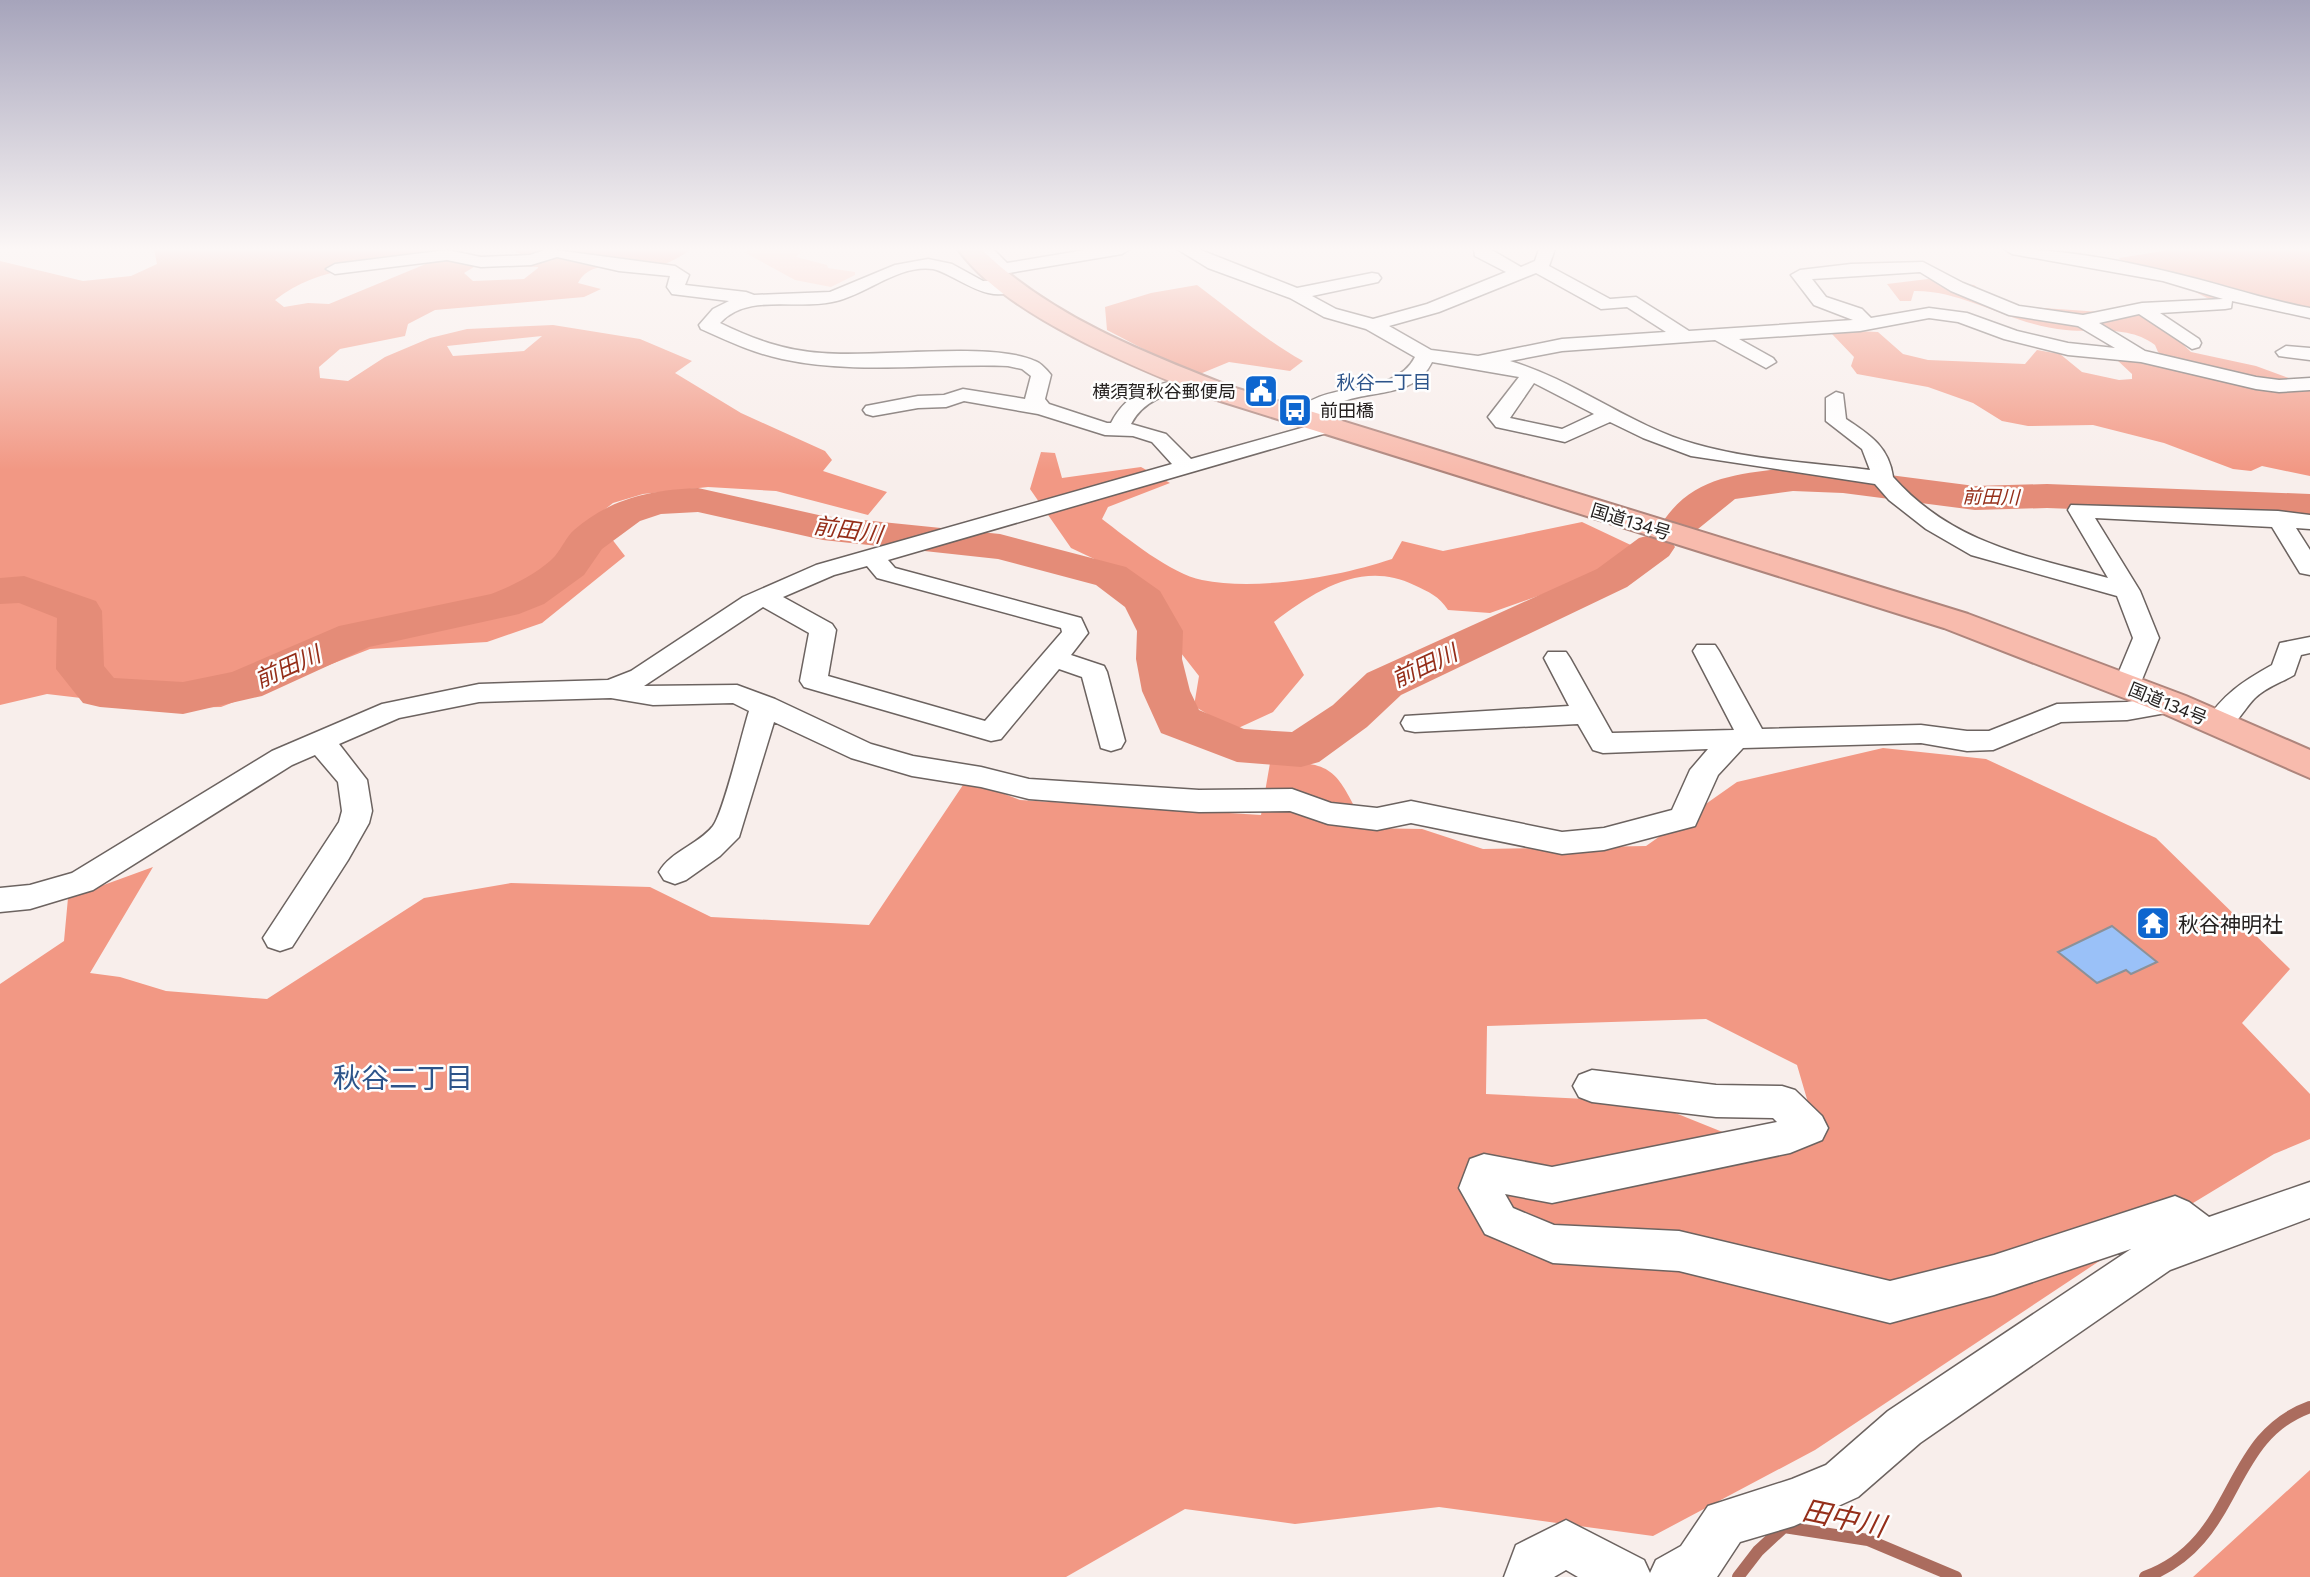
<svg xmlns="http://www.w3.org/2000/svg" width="2310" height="1577" font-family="Commissioner,'Noto Sans JP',sans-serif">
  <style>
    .green { fill: #fdc5b8 }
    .forest { fill: #f29884; fill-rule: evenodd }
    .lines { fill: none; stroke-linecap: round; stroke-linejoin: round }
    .stream { stroke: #ab6c5e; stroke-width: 12 }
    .river { fill: #e48c78; fill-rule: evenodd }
    .building { fill: #9ac1f8; stroke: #8c9198; stroke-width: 2 }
    .minor-casing { stroke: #6c6360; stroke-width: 3 }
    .highway-casing { stroke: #ae857c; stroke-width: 4 }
    .minor { fill: #fff; fill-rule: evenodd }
    .highway { fill: #f8bbad; fill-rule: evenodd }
    .labels { text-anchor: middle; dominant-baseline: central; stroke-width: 5; stroke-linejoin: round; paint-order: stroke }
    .far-poi-label { font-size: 18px; fill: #252120; stroke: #fefefe; text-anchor: end }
    .far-street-label { font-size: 18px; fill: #252120; stroke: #fefefe }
    .far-neighbourhood-label { font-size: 19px; fill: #2d548a; stroke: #fefefe }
    .far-water-label { font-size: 19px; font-style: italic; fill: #952e19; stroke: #fefefe }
    .poi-label { font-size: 21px; fill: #252120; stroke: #fefefe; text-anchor: start }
    .water-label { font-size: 23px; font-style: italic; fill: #952e19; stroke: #fefefe }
    .near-neighbourhood-label { font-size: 28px; fill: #2d548a; stroke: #fefefe }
    .near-water-label { font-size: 28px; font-style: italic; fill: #952e19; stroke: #fefefe }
  </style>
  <rect width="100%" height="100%" fill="#f8eeeb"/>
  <path class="green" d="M754,249H820H803L796,257L827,265L828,268L855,272V275L831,287L795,280L744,252Z"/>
  <path class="forest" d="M154,249H470L462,252L464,257L497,259L520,254L512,249H692C681,256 669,264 656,266C630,269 592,256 578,283L601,289L584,297L435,310L408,324L405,336L340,349L319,367L320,378L348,381L385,357L430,338L467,329L553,325L640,339L692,361L675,373L741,413L825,451L832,460L823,471L887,492L868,515L776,491L708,487L643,494L613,503L599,514L608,534L625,556L542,623L487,642L370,649L221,707L166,708L47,694L0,705V261L83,281L131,276L157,264ZM433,261L329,304L308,303L284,307L275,300C320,264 378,266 433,261ZM479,264L538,267V268L524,279L473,281L464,273ZM542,336L524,351L453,356L447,346Z
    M2176,249H2310V310L2209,299L2178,283L2126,266L2119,258Z
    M1928,279L1974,285L1996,300L2014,306L2145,315L2166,328L2191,352L2256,366L2310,386V476L2262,466L2251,471L2233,469L2164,443L2093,425L2028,426L2002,421L1973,403L1928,387L1857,374L1851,366L1854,357L1832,334L1835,330L1878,332L1903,354L1928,360L2025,364L2037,350L2060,354L2082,372L2119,380L2132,379V374L2116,359L2180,369L2158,352L2155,345C2128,325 2098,333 2066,330C2013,326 1965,290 1914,291L1911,301H1900L1887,284Z
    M1197,285C1232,311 1265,340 1303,361L1290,371L1229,362L1195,376L1107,330L1105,307L1151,293Z
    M1041,452L1055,453L1062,478L1141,467L1170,483L1108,507L1102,519C1127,538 1171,574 1202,580C1257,591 1338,577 1392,559L1402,541L1443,551L1582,522L1635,547L1611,570L1490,613L1448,610C1439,596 1429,592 1414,585C1362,560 1315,591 1274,622L1304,675L1273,712L1234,730L1194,706L1199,676L1181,653L1143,582L1071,548L1030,489Z
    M1883,748L1986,759L2156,838L2290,969L2242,1023L2310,1094V1139L2274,1154L2122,1246L1815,1450L1653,1536L1439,1507L1295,1524L1185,1509L1066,1577H0V984L64,941L68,898L153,867L90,973L120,977L166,991L267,999L424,898L511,883L650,887L711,917L869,925L967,779L1020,800L1261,815L1270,763C1339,759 1336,774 1366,828L1422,829L1483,849L1646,846L1737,782ZM1706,1019L1797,1065L1809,1106L1790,1136L1730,1135L1648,1102L1486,1094L1487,1026Z
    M2310,1470V1577H2193Z"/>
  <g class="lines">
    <path class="stream" d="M1738,1577L1758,1551L1784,1527L1868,1540L1956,1577
      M2145,1577C2241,1542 2223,1438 2310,1407"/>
    <path class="river" d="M1793,467L1843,469L1975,486L2047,484L2310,494V518L2047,508L1975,510L1843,493L1793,491L1735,499L1698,529L1684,532L1670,529L1664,520C1696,474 1743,474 1793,467Z
      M698,488L823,516L1000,534L1126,567L1160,591L1183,631L1182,659L1190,691L1199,710L1244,729L1292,732L1333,705L1367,673L1597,569L1639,538L1654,534L1669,538L1675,547L1669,556L1627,587L1401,695L1367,727L1319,762L1301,767L1237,762L1161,733L1142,691L1136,659L1137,631L1125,607L1096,585L998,559L823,540L698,512L661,514L640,521L602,549L584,575L544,604L519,614L369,647L262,696L183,714L100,707L83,703L56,669L57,618L19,603L0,604V578L24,576L96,601L102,611L104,666L114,678L183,682L232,672L339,626L491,594C512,586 539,573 555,556C562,548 566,537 574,530C611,498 651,490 698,488Z"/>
  </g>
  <path class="building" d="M2112,926L2157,962L2131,974L2126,970L2097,983L2058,952Z"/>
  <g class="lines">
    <g class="minor-casing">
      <path id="minor" d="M548,249L675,266L689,275L685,285L746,292L754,295L830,292L895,265L928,259L952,264L983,281H1008L1017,286C995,311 952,272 933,269C898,264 865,296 832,302C796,310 747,293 720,323C753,339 785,351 822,353C875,358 992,341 1035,361C1041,363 1047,370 1051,375L1045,399L1049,404L1107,423H1111C1129,388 1159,384 1194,376L1201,378L1204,382L1201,386C1173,393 1146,396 1131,424L1166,434L1191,459L1330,420L1340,426L1337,430L888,560L895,568L1081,618L1088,633L1071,655L1104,666L1107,672L1125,741L1121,748L1111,751L1101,748L1082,677L1059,669L1001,739L991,741L804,687L800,681L809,633L763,607L644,686L737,685L775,699L871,744L913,756L981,767L1029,779L1199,790L1292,789L1331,803L1377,808L1411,801L1562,832L1604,828L1672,810L1690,770L1708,749L1603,753L1593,750L1578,724L1415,732L1405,730L1401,723L1405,716L1569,706L1544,658L1548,652H1566L1570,658L1612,733L1734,730L1693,651L1697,645H1715L1719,651L1762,729L1921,725L1967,731H1989L2057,704L2127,702L2173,695L2183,698L2187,704L2183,710L2127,720L2061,722L1993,750L1967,751L1921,743L1743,748L1718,775L1695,826L1604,850L1562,854L1411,823L1377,830L1328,824L1290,811L1199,812L1029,799L981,787L912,776L851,758L774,722L739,837L720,856L686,880L675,884L664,880L659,872C671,851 698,845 713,826C724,811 742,733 749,711L733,703L653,705L611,698L479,702L399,718L339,744L367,780L372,811L369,823L348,860L292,947L280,951L268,947L263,938L339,822L342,811L338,782L315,755L292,765L93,890L30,909L0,912V888L30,885L72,873L272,751L382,704L479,684L608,680L631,671L743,597L816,565L1172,464L1152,442L1133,436L1105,435L1038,414L964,401L946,407L918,408L873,416L866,414L863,410L866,406L918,396L944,395L963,389L1025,399L1031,376L1022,369L1008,366C933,363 856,375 782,359C753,353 728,341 701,329L699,325L713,309L729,301L672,294L667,287L670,276L619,271L557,257L531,265L481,267L447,260L335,274L326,269L335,264L447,250L481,257L530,255ZM867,566L877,578L1061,628L1062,632L985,721L828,676L836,630L832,624L783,597L834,575Z
        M976,249H993L1007,263L1091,249H1130L1122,254L1003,274L997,273Z
        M1177,249H1198L1297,288L1372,273L1378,274L1381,278L1378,282L1312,296L1336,309L1373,319L1427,304L1506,272L1475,256L1474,249H1490L1521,267L1535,261L1539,249H1555L1549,266L1610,299L1636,297L1689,331L1853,320L1814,305L1791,275L1800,270L1851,264L1923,262L1963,283L2019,306L2083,315L2142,303L2223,299L2163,281L2012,254L2004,249C2058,249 2116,259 2169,272C2217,283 2262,299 2310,308V318L2232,301L2231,308L2225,309L2160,313L2199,339L2201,343L2199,347L2192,349L2139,314L2099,323L2145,351L2256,377L2279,380L2310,378V390L2279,392L2256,389L2141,362L2068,355L2004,339L1958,322L1929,318L1860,331L1739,339L1773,358L1776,362L1766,368L1715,340L1562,351L1510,361C1575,380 1630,426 1695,444C1750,460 1814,463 1870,470L1862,449L1826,421V398L1836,392L1843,394L1846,419C1870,435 1889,447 1893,477C1953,544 2025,555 2108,578L2068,510L2071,505L2278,511L2310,515V529L2296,528L2310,550V575L2300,573L2272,527L2095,518L2140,591L2159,638L2137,692L2127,695L2117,692L2113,686L2133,638L2117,596L1971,555L1926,529L1889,500L1875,484L1691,456L1643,438L1610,422L1565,442L1496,427L1488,417L1519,377L1432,362C1414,399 1371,389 1339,403C1324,409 1312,426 1295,421L1292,417C1321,376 1392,401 1415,357L1366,329L1324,317L1290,298L1208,268ZM1920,272L1951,291L2009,315L2078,326L2115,348L2068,343L2017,331L1967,313L1929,308L1871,318L1862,309L1826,297L1812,279ZM1536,273L1601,309L1627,307L1666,332L1562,339L1478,356L1431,350L1389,326L1439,312ZM1534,383L1594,414L1562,429L1510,418Z
        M2286,346L2310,348V360L2279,356L2276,352Z
        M2310,637V653L2301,655L2294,675C2282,682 2265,688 2255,698C2240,713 2233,737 2208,731L2204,724C2222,695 2243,681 2272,665L2280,643Z
        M1592,1070L1716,1085L1782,1086L1795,1090L1822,1116L1828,1128L1822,1140L1790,1153L1552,1203L1505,1194L1513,1208L1554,1225L1679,1231L1890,1281L1994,1255L2175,1196L2189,1202L2209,1217L2310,1182V1218L2170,1270L1920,1443L1858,1497L1794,1526L1740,1542L1717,1577H1578L1566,1570L1554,1577H1504L1516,1545L1566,1520L1644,1560L1650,1573L1656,1560L1681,1546L1708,1506L1792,1479L1826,1465L1888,1411L2131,1249L1994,1295L1890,1323L1679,1271L1553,1263L1485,1234L1459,1188L1470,1159L1484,1154L1552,1167L1777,1122L1773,1118L1716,1117L1592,1102L1579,1097L1573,1086L1579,1075Z"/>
    </g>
    <g class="highway-casing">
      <path id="highway" d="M958,249H981C1050,316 1144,353 1232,387L1968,614L2186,696L2310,750V778L2160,712L1944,628L1214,399C1139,369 1005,316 958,249Z"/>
    </g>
    <use href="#minor" class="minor"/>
    <use href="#highway" class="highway"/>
  </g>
  <linearGradient id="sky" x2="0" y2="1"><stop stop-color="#a6a4bb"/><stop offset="0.53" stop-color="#fcf7f6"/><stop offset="1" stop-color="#fcf7f6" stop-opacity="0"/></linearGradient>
  <rect width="2310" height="470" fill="url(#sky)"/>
  <defs>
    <g id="civic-square" transform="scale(1.75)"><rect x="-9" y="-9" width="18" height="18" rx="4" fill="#0e66cf" stroke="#fefefe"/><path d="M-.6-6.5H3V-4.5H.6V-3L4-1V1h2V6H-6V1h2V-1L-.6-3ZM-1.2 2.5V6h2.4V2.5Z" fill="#fff"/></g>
    <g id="bus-square" transform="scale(1.75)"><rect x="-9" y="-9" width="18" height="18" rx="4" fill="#0e66cf" stroke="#fefefe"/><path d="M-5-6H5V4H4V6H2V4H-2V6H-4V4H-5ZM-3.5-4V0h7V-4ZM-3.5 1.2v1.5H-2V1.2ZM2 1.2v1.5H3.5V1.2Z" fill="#fff"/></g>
    <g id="temple-square" transform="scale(1.75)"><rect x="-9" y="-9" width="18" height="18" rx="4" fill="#0e66cf" stroke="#fefefe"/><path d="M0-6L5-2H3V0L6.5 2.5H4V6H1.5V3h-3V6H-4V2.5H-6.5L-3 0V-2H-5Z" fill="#fff"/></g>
  </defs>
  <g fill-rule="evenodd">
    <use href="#civic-square" x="1261" y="391"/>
    <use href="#bus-square" x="1295" y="410"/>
    <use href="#temple-square" x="2153" y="923"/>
  </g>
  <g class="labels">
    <g class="far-poi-label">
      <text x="1236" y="391">横須賀秋谷郵便局</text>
      <text x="1320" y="410" text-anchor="start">前田橋</text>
    </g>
    <g class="far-street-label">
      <text transform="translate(1631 521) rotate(17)">国道134号</text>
      <text transform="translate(2168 703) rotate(22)">国道134号</text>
    </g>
    <g class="far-neighbourhood-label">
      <text x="1384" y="381">秋谷一丁目</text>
    </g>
    <g class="far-water-label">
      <text transform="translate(1991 496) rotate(1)">前田川</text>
    </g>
    <g class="poi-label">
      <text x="2178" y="923">秋谷神明社</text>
    </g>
    <g class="water-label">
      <text transform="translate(848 529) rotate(8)">前田川</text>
      <text transform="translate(1424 665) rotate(-25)">前田川</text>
      <text transform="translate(287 666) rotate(-24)">前田川</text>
    </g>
    <g class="near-neighbourhood-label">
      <text x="403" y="1077">秋谷二丁目</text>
    </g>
    <g class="near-water-label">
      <text transform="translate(1844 1517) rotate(12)">田中川</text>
    </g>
  </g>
</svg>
